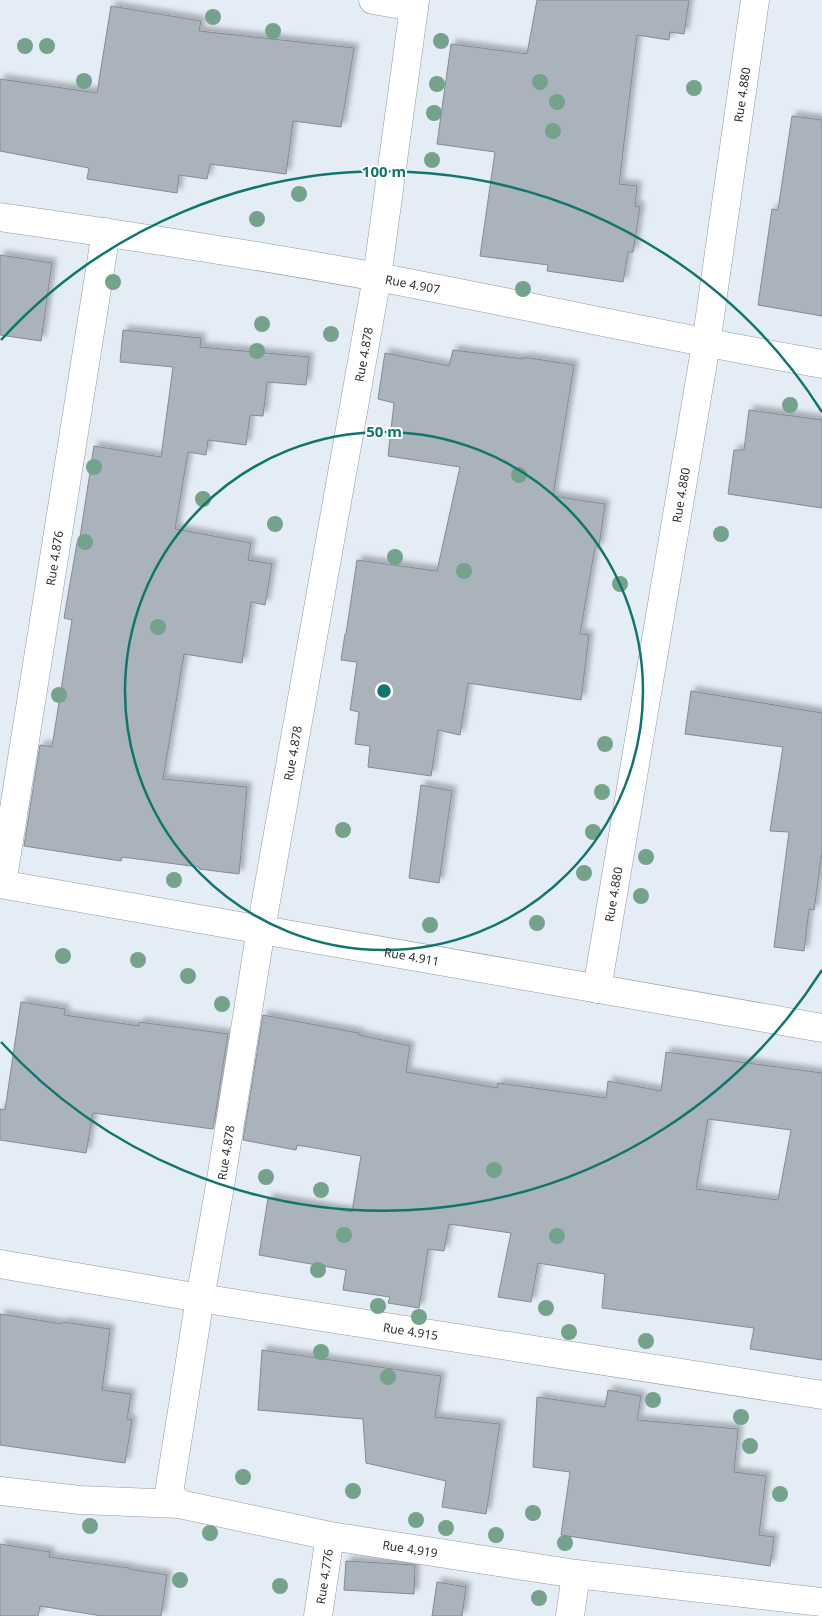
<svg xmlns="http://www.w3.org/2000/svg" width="822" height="1616" font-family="'Noto Sans',sans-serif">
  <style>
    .building { fill: #aab2bb; stroke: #848b94; fill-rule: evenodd; filter: url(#shadow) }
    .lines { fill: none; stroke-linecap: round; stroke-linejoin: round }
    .minor-casing { stroke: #929aa2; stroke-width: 29 }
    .minor { stroke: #fff; stroke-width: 28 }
    .tree { fill: #74a28b }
    .ring { fill: none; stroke: #0f766e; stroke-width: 2.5 }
    .labels { text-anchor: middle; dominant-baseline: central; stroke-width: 4; stroke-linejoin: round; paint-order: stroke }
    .street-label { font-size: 12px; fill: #2e3134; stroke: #fff }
    .centre { fill: #0f766e; stroke: #fff; stroke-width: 2.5 }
    .ring-label { font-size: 15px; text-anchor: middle; font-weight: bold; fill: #0f766e; stroke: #fff; stroke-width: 4; stroke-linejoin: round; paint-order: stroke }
  </style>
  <defs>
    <filter id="shadow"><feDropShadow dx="4.5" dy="-4.5" stdDeviation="2.5" flood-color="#0004"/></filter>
  </defs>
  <rect width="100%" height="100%" fill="#e4ecf5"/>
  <path class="building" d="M537,0H689L684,34L670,32L669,40L637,35L619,184L637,186L635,206L640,207L633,252H628L623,282L547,271L548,265L480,256L495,152L437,144L451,44L527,54Z
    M111,6L201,21L199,31L354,48L341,127L293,121L286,174L210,164L207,179L179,175L177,193L87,179L89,168L0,151V79L97,93Z
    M792,116L822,120V316L758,305L772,209L778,210Z
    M0,255L52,263L41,341L0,335Z
    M123,330L201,338L200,347L309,357L306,385L267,382L263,416L250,415L246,445L208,440L206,455L188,452L175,529L251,543L248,560L272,564L265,605L251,602L242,663L184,654L163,779L247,787L239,874L199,869V867L122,857L121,861L24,846L40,745L52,747L72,620L64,618L77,543L79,544L94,446L161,457L173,367L120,362Z
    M453,350L523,359V357L574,365L553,496L605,504L599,547H595L580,634L589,635L581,700L468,683L460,735L438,730L431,776L368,767L370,746L355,744L359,712L350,710L357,662L341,660L345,634H346L357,560L437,571L460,467L388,456L394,403L378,399L385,353L449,366Z
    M749,410L822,420V508L728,494L734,450H744Z
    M691,691L822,713V852L814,910L809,909L804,951L774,947L789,832L770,831L783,747L685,734Z
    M421,785L452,791L439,883L409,878Z
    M21,1002L65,1009L64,1015L139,1026V1022L228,1034L213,1129L93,1113L86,1153L0,1140V1109L5,1110Z
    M263,1015L359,1033V1035L410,1046L406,1072L497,1088L498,1083L606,1098L608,1081L661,1091L666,1052L822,1073V1360L750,1349L754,1328L602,1308L605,1274L538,1263L531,1302L498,1297L511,1233L449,1224L444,1251L428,1249L419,1308L388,1303L390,1297L343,1290L346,1270L259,1255L268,1198L352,1212L361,1156L297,1145L296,1150L243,1140ZM708,1119L791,1130L778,1200L696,1189Z
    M0,1314L62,1324L63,1322L110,1329L102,1390L131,1394L127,1419L132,1420L125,1463L0,1445Z
    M262,1350L441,1376L435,1417L500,1424L486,1514L442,1507L446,1481L366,1463L363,1419L258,1410Z
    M608,1390L641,1396L637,1420L738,1429L734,1472L766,1476L759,1535L774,1537L770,1566L561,1535L570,1472L533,1467L537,1397L605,1407Z
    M0,1544L50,1552L49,1557L129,1568V1569L167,1575L161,1616H102L40,1606L38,1616H0Z
    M346,1561L415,1565L414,1594L344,1590Z
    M437,1582L466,1587L462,1616H432Z"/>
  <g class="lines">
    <g class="minor-casing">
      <g id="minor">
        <path d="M373,0L414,7"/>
        <path id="s1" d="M0,217C126,235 252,254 377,277C526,305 673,338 822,364"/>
        <path id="s2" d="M0,884L822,1028"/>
        <path id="s3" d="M2,884L106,232"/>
        <path id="s4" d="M597,989L706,344L755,0"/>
        <path id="s5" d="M0,1264L200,1298L822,1395"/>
        <path id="s6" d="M0,1491L80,1500L179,1504L330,1536L576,1574L822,1602"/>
        <path id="s7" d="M179,1504L169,1493L200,1298L220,1186L261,929L377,277L415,0"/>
        <path id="s8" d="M318,1616L330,1536"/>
        <path d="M570,1616L576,1574"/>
      </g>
    </g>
    <use href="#minor" class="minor"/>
  </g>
  <g class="tree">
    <circle cx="213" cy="17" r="8"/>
    <circle cx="273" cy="31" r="8"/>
    <circle cx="441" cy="41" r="8"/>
    <circle cx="25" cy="46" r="8"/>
    <circle cx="47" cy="46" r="8"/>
    <circle cx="84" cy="81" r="8"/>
    <circle cx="540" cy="82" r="8"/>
    <circle cx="437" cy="84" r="8"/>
    <circle cx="694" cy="88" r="8"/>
    <circle cx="557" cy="102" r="8"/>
    <circle cx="434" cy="113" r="8"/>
    <circle cx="553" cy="131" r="8"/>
    <circle cx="432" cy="160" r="8"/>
    <circle cx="299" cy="194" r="8"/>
    <circle cx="257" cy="219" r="8"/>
    <circle cx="113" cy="282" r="8"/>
    <circle cx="523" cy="289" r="8"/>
    <circle cx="262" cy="324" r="8"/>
    <circle cx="331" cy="334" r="8"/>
    <circle cx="257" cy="351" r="8"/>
    <circle cx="790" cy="405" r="8"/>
    <circle cx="94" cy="467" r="8"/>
    <circle cx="519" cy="475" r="8"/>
    <circle cx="203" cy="499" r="8"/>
    <circle cx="275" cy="524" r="8"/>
    <circle cx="721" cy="534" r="8"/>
    <circle cx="85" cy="542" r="8"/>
    <circle cx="395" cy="557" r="8"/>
    <circle cx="464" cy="571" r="8"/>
    <circle cx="620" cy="584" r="8"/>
    <circle cx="158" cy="627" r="8"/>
    <circle cx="59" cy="695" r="8"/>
    <circle cx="605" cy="744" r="8"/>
    <circle cx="602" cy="792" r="8"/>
    <circle cx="343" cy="830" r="8"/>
    <circle cx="593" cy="832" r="8"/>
    <circle cx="646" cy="857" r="8"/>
    <circle cx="584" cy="873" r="8"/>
    <circle cx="174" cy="880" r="8"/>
    <circle cx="641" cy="896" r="8"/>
    <circle cx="537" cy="923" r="8"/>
    <circle cx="430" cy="925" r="8"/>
    <circle cx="63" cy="956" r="8"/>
    <circle cx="138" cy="960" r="8"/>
    <circle cx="188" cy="976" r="8"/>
    <circle cx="222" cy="1004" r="8"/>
    <circle cx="494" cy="1170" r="8"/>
    <circle cx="266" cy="1177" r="8"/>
    <circle cx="321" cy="1190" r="8"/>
    <circle cx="344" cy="1235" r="8"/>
    <circle cx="557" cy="1236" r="8"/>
    <circle cx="318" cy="1270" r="8"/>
    <circle cx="378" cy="1306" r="8"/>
    <circle cx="546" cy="1308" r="8"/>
    <circle cx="419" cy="1317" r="8"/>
    <circle cx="569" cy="1332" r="8"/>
    <circle cx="646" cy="1341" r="8"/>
    <circle cx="321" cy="1352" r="8"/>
    <circle cx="388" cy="1377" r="8"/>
    <circle cx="653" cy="1400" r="8"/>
    <circle cx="741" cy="1417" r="8"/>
    <circle cx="750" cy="1446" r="8"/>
    <circle cx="243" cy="1477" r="8"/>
    <circle cx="353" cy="1491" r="8"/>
    <circle cx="780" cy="1494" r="8"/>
    <circle cx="533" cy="1513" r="8"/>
    <circle cx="416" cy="1520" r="8"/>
    <circle cx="90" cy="1526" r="8"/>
    <circle cx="446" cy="1528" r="8"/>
    <circle cx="210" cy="1533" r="8"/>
    <circle cx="496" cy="1535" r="8"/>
    <circle cx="565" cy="1543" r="8"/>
    <circle cx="180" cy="1580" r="8"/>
    <circle cx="280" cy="1586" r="8"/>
    <circle cx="539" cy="1598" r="8"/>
  </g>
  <g class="ring">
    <circle cx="384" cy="691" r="259"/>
    <path d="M822 970A519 519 0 0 1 1 1042M1 340A519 519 0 0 1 822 412"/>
  </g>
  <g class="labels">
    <g class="street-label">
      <text stroke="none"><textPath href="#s4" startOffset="906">Rue 4.880</textPath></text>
      <text stroke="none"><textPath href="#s1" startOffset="418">Rue 4.907</textPath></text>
      <text stroke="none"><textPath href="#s7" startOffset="1170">Rue 4.878</textPath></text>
      <text stroke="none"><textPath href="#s4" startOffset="501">Rue 4.880</textPath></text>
      <text stroke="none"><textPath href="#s3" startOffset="330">Rue 4.876</textPath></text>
      <text stroke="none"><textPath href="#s7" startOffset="765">Rue 4.878</textPath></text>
      <text stroke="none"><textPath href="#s4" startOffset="96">Rue 4.880</textPath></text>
      <text stroke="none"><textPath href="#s2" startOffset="418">Rue 4.911</textPath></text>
      <text stroke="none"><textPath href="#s7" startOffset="360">Rue 4.878</textPath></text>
      <text stroke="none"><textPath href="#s5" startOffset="416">Rue 4.915</textPath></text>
      <text stroke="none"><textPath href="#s6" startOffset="415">Rue 4.919</textPath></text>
      <text stroke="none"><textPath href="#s8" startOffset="40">Rue 4.776</textPath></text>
    </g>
  </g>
  <circle cx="384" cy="691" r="8" class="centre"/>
  <g class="ring-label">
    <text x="384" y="177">100 m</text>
    <text x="384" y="437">50 m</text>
  </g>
</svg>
